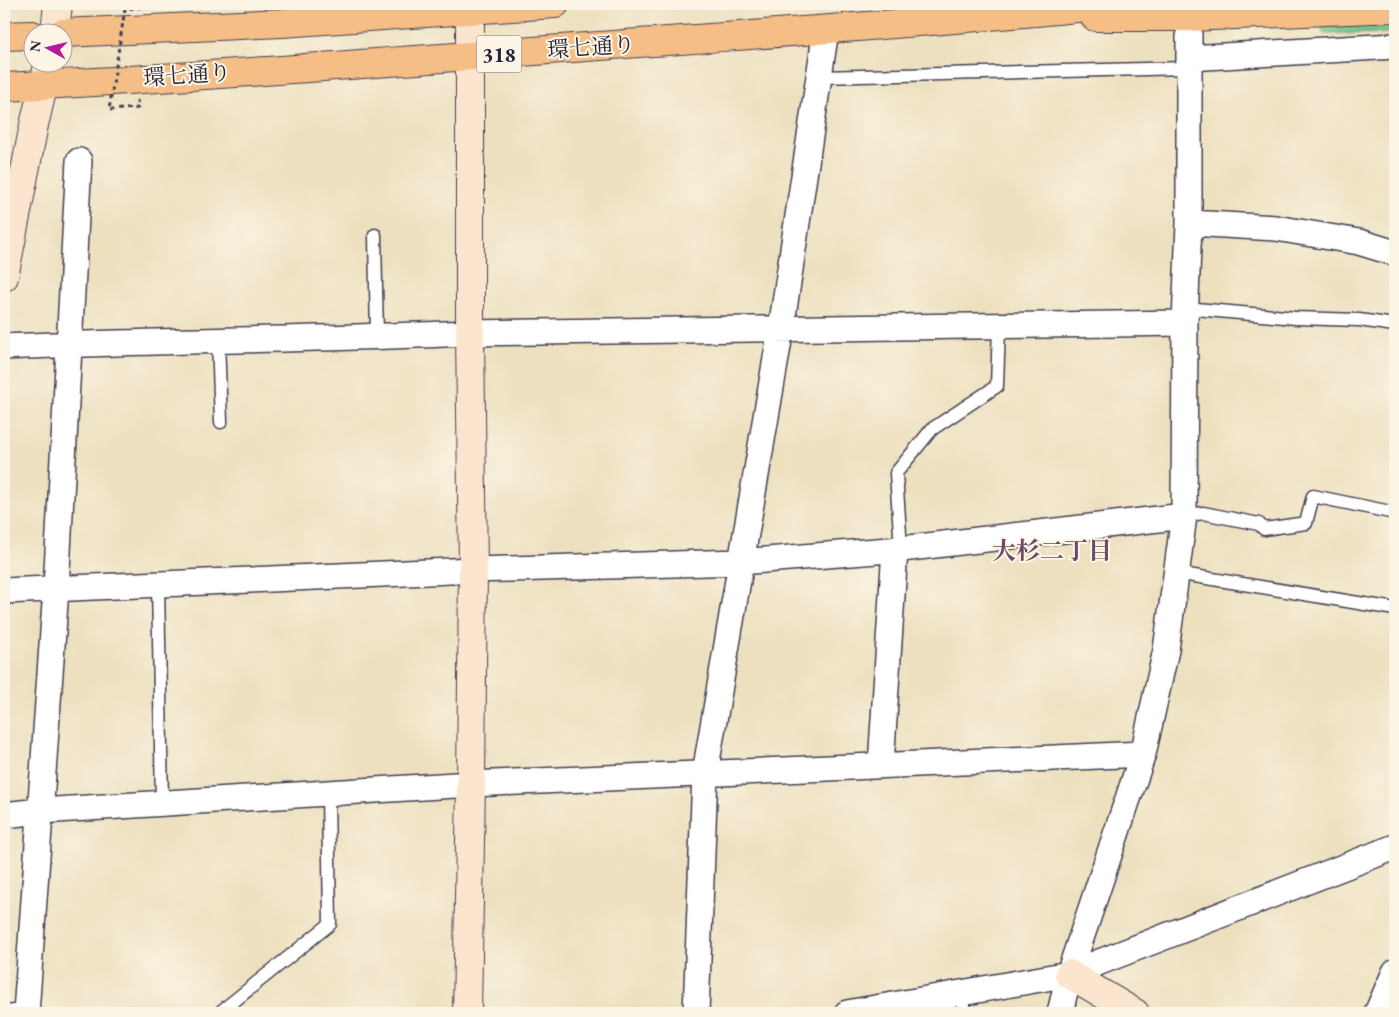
<svg xmlns="http://www.w3.org/2000/svg" width="1399" height="1017" font-family="'EB Garamond','Noto Serif JP',serif">
  <style>
    .green { fill: #73cb90; stroke: #4a7666 }
    .lines { fill: none; stroke-linecap: round; stroke-linejoin: round }
    .lane-casing { stroke: #403e4f; stroke-width: 15 }
    .street-casing { stroke: #403e4f; stroke-width: 28 }
    .secondary-casing { stroke: #403e4f; stroke-width: 30 }
    .primary-casing { stroke: #403e4f; stroke-width: 30 }
    .lane { stroke: #fff; stroke-width: 12 }
    .street { stroke: #fff; stroke-width: 25 }
    .secondary { stroke: #fbe5cf; stroke-width: 28 }
    .primary { stroke: #f6be87; stroke-width: 28 }
    .path-bridge { stroke: #403e4f; stroke-width: 3; stroke-dasharray: 4 4; stroke-linecap: butt }
    .labels { text-anchor: middle; dominant-baseline: central; stroke-width: 4; stroke-linejoin: round; paint-order: stroke }
    .shield { fill: #fcf5e5; stroke: #63616e; stroke-width: 1 }
    .shield-label { font-size: 21px; font-weight: bold; fill: #22223b }
    .street-label { font-size: 22px; fill: #22223b; stroke: #fcf5e5 }
    .neighbourhood-label { font-size: 24px; font-weight: bold; fill: #6a4c66; stroke: #fcf5e5 }
  </style>
  <rect width="100%" height="100%" fill="#fcf5e5"/>
  <filter id="ink" filterUnits="userSpaceOnUse"><feTurbulence type="fractalNoise" baseFrequency=".02" numOctaves="2"/><feDisplacementMap in="SourceGraphic" scale="10" xChannelSelector="R" yChannelSelector="G"/><feConvolveMatrix kernelMatrix="1 2 1 2 8 2 1 2 1" color-interpolation-filters="sRGB"/></filter>
  <filter id="wash" filterUnits="userSpaceOnUse"><feTurbulence type="fractalNoise" baseFrequency=".0096" numOctaves="4" result="noise"/><feDisplacementMap in="SourceGraphic" scale="20" xChannelSelector="R" yChannelSelector="G"/><feGaussianBlur stdDeviation="1.12" result="paint"/><feColorMatrix in="noise" values="0 0 0 0 0 0 0 0 0 0 0 0 0 0 0 0 0 1.4 0 .05"/><feComposite in="paint" operator="in"/></filter>
  <g filter="url(#wash)">
    <rect width="100%" height="100%" fill="#ede0bf"/>
    <path class="green" d="M1395,23V33L1324,34L1321,28Z"/>
  </g>
  <g filter="url(#ink)">
    <g class="lines">
      <g class="lane-casing">
        <path id="lane" d="M819,77L1188,68
          M375,235L377,337
          M1185,308L1296,318L1359,320L1395,325
          M218,340L221,422
          M1184,516L1203,513L1259,524L1264,529L1306,523L1313,496L1395,513
          M901,549L896,473L932,429L997,386L999,326
          M1176,573L1395,609
          M158,584L162,803
          M962,993L964,1013
          M4,1012L27,1010
          M219,1013L330,924L328,793"/>
      </g>
      <g class="street-casing">
        <path id="street" d="M1189,58L1395,46
          M1189,223L1276,228L1359,242L1395,253
          M4,347C159,340 315,340 470,333L1185,323
          M4,591L473,570L740,562L901,549L1184,516
          M881,765L895,549
          M4,815L40,811L471,784L1143,754
          M26,1013L56,589L79,161
          M696,1013L705,773L781,329L826,30
          M847,1013L1069,974L1395,847
          M1060,1013L1069,974L1143,754L1166,650L1184,516L1185,323L1189,223V4
          M1377,1013L1395,972"/>
      </g>
      <g class="secondary-casing">
        <path id="secondary" d="M55,32L58,4
          M4,277L34,125L49,62
          M1069,974L1135,1013
          M467,1013L471,784L473,570L470,333V10"/>
      </g>
      <g class="primary-casing">
        <path id="primary" d="M1095,17H1189L1395,8
          M62,33L282,23L555,4
          M4,36L32,35
          M4,87C198,77 392,62 586,47C764,34 941,22 1118,4"/>
      </g>
      <use href="#lane" class="lane"/>
      <use href="#street" class="street"/>
      <use href="#secondary" class="secondary"/>
      <use href="#primary" class="primary"/>
      <path class="path-bridge" d="M137,100L138,108L109,110L125,9L144,7V4"/>
    </g>
  </g>
  <g class="labels">
    <rect class="shield" x="476.5" y="35.5" width="45" height="37" rx="4"/>
    <g class="shield-label">
      <text x="499" y="54">318</text>
    </g>
    <g class="street-label">
      <text transform="translate(591 47) rotate(-4)">環七通り</text>
      <text transform="translate(187 75) rotate(-4)">環七通り</text>
    </g>
    <g class="neighbourhood-label">
      <text x="1052" y="550">大杉二丁目</text>
    </g>
  </g>
  <rect width="1399" height="1017" fill="none" stroke="#fcf5e5" stroke-width="20"/>
  <g transform="translate(48 48) rotate(278)"><circle r="24" fill="#fcf5e5" stroke="#a5a1a1"/>
  <path d="M0-4L9 19L0 12L-9 19Z" fill="#b5179e"/>
  <text y="-8" font-size="14" font-weight="bold" text-anchor="middle" fill="#22223b">N</text>
  </g>
</svg>
